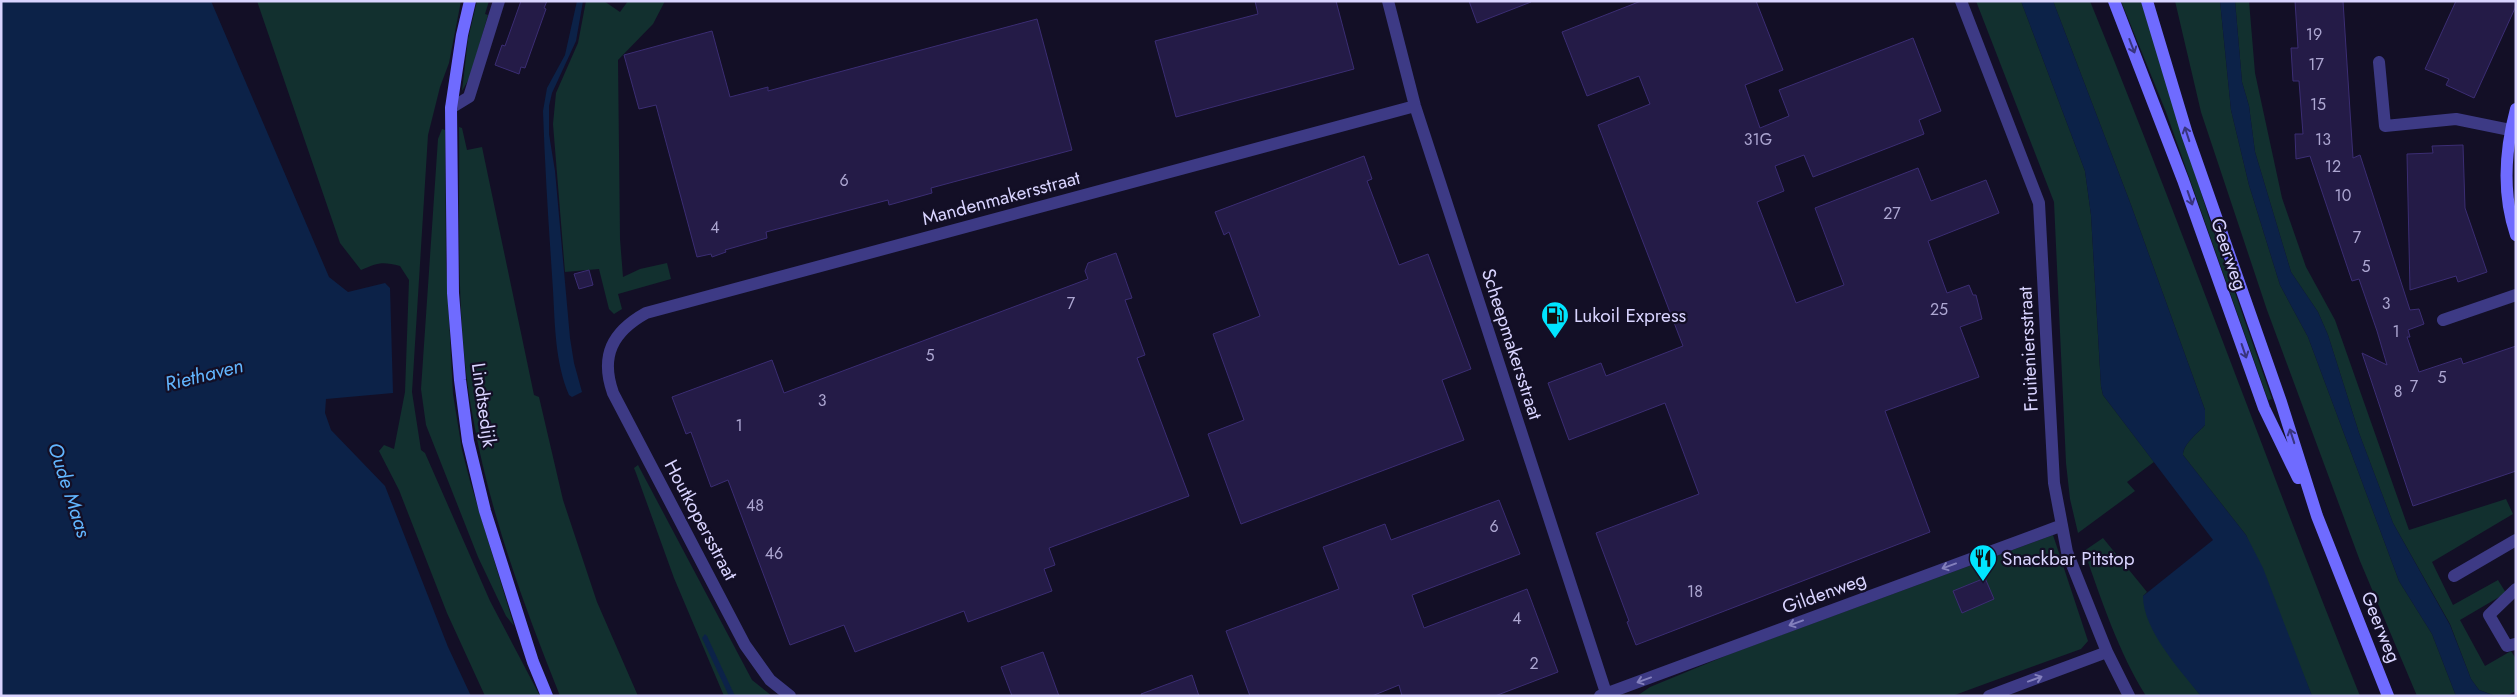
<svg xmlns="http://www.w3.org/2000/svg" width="2517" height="697" font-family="Jost,sans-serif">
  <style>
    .green { fill: #12302f }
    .water { fill: #0c2248 }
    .building { fill: #241b47; stroke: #3b2d73 }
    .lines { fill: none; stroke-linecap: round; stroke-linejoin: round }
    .street { stroke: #3d3a85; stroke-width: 12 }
    .secondary { stroke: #6f6bff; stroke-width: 12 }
    .oneway { stroke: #38347d }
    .oneway2 { stroke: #837fbc }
    .labels { text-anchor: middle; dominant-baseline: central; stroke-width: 4.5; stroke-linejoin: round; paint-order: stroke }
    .number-label { font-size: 16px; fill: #aca6d1 }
    .street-label { font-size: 19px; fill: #d9d4ff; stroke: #130f26 }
    .poi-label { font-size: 19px; fill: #d9d4ff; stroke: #130f26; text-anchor: start }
    .water-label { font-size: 20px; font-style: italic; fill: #62b6ff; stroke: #130f26 }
  </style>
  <rect width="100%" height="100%" fill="#130f26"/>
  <path class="green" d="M257,1H461L449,63L440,87L428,135L412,392L421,450L425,453L490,601L540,696H485L447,613L399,490L379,451L384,445L394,449L405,392L409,280L400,266C382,261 377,263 361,270L340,243Z
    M477,1H489L485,14L488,15L470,77L462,91L468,39Z
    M586,1H604L620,12L628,1H665L653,24L618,60L620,239L623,277L640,269L667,263L671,279L618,294L622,309L614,314L609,309L599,269L565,272L553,124L556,93L578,43Z
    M1976,1H2021L2085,171L2091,215L2101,386L2103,395L2154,462L2127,482L2135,491L2078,533L2070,499L2066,463L2054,202Z
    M2053,1H2090C2184,231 2267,465 2360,696H2312L2246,535L2183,455C2183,444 2198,433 2205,425V410L2131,205Z
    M2121,1H2141L2209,218L2272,399L2268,400L2166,112Z
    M2175,1H2220L2231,110L2249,185L2280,285L2308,337L2399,581L2432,634L2456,696H2417L2360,561L2267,310L2201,112Z
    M2235,1H2249L2255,73L2282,198L2306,267L2335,320L2409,530L2506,499L2513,514L2432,562L2453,605L2498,580L2506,593L2460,620L2485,666L2511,651L2516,659V691L2506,696L2493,695L2479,690L2471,679L2450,624L2393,523L2359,433L2328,335L2318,312L2291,272L2255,152L2249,106L2242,82Z
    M459,127L462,128L467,150L482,147L534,395L539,397L563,500L597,602L638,696H560C524,606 490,514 473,418C455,323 460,223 459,127Z
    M442,129L445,130L446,263L453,394L462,450L470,481L514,626L506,616L478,557L426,425L421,389L438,139Z
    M638,465L752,680L772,696H724L674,578L636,473L634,468Z
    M2053,535L2088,641L2081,649L1952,696H1637L1650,687L1730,654Z
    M2103,538L2147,592L2143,596L2170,656L2201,696H2146C2118,651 2102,601 2084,551Z"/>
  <path class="water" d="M1,1H211L329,277L348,292L385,283L390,288L393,393L326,399L325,413L331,430L385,486L448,647L471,696H1Z
    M577,1H583L576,41L552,93L549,106V134L555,171L570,338L574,363L582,392L572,397L569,395C555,362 555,325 553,290C549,230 545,171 543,111L547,88L565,55Z
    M2021,1H2053L2131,205L2205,410V425C2198,433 2183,444 2183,455L2246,535L2263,568L2312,696H2201C2180,670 2143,630 2143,596L2213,540L2103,395L2101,386L2091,215L2085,171Z
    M2220,1H2235L2242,82L2249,106L2255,152L2291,272L2318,312L2328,335L2359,433L2393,523L2450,625L2471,679L2479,690L2495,696H2456L2432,634L2399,581L2308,337L2280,285L2249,185L2231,110Z
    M705,634L707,636L735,696H729L702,638Z"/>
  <path class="building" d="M521,1H547L544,8L546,9L525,68L521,67L519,74L495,65L502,45L505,46Z
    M1255,1H1336L1354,69L1176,117L1155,41L1258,14Z
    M1469,1H1531V2L1477,23Z
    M1641,1H1756L1783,70L1745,85L1760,128L1789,116L1779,90L1913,38L1941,111L1919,120L1924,134L1813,177L1804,155L1775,166L1784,191L1757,202L1796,303L1844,285L1815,208L1918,168L1931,201L1986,180L1999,213L1928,241L1947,293L1969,285L1973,295H1976L1982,319L1960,327L1979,377L1885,411L1930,532L1636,645L1627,622L1629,621L1596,533L1699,494L1665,403L1569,440L1548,383L1601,363L1606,376L1683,346L1598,125L1650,104L1639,76L1587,96L1562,32Z
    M2295,1H2343L2353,158L2360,155L2410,310L2419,309L2424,324L2408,330L2410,337H2407L2419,372L2461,358L2463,364L2516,346V471L2413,506L2362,353L2387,365L2377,331L2359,279L2352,281L2310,156L2296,159L2295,134H2303L2299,81H2293L2291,48H2298Z
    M2456,1H2516V6L2474,98L2446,85L2449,79L2425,69Z
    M1037,19L1072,150L931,188L932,193L889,205L888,200L766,232L767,238L725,250L726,252L712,257L711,254L697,257L656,105L639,109L624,55L712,31L730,97L768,87V91Z
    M2463,145L2465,208L2487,272L2458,282L2456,276L2410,290L2407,154L2433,153L2432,146Z
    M1364,156L1372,179L1367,181L1399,265L1428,254L1471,369L1442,380L1464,440L1241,524L1208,434L1244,420L1213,334L1260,316L1229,232L1224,235L1215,212Z
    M1116,253L1132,298L1125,300L1145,355L1137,358L1189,496L1049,548L1055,565L1044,569L1052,591L968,622L964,611L855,652L844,625L790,645L728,480L711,487L691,432L686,434L672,397L772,360L784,393L1088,279L1085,271L1088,263Z
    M589,270L593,285L579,289L574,274Z
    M1499,500L1520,554L1412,595L1424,628L1527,589L1558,672L1495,696H1402L1399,685L1372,696H1250L1226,631L1339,589L1323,547L1385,524L1391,540Z
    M1985,578L1994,599L1962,613L1953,591Z
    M1043,652L1059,696H1012L1001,667Z
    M1192,675L1199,696H1142L1141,694Z"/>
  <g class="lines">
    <path class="street" d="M1388,1L1415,106L1607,696
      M1961,1L2039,203L2054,483L2067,552L2107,652L2129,696
      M2379,62L2385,126L2456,119L2510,130
      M451,108L469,97L499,1
      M2443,320L2516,295
      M2454,576L2516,540
      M2515,644L2507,646L2489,615L2516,589
      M790,696L770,680L745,645L613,393C600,356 612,332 646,313L1415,106
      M1600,696L2060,526
      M1989,696L2107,652"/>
    <path class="secondary" d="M470,1L462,35L451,108L453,293L460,380L468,441L485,511L533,662L547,696
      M2114,1L2183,180L2264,408L2298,478
      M2147,1L2187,134L2281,402L2317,516L2388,696
      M2516,109C2505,150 2502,194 2516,235"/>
  </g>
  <defs><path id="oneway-shaft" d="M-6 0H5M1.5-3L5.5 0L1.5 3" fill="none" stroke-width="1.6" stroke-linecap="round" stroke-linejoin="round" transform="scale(1.25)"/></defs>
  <g class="oneway">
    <use href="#oneway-shaft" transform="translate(2132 46) rotate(69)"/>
    <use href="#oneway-shaft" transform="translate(2187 134) rotate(-108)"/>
    <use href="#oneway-shaft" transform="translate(2190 198) rotate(71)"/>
    <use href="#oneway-shaft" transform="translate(2244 351) rotate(71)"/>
    <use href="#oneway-shaft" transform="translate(2292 436) rotate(-108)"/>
  </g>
  <g class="oneway2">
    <use href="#oneway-shaft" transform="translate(1949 566) rotate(160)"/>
    <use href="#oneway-shaft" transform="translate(1796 623) rotate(160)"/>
    <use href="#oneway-shaft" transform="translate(2035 679) rotate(-20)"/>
    <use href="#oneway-shaft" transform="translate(1644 680) rotate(160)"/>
  </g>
  <defs>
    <g id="fuel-pin" transform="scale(1.4375)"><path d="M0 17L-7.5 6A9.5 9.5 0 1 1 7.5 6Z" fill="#00e5ff" stroke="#130f26"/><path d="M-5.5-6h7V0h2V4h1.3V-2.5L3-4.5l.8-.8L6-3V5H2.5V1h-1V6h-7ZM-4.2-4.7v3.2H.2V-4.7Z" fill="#111"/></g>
    <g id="restaurant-pin" transform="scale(1.4375)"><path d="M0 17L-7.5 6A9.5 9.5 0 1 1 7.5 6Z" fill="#00e5ff" stroke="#130f26"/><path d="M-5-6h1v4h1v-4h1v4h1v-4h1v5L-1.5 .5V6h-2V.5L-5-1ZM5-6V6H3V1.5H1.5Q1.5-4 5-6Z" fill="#111"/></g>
  </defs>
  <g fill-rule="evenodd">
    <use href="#fuel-pin" x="1555" y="315"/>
    <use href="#restaurant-pin" x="1983" y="558"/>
  </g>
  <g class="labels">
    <g class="number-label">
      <text x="2314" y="34">19</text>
      <text x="2316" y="64">17</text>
      <text x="2318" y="104">15</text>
      <text x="1758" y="139">31G</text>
      <text x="2323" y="139">13</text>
      <text x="2333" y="166">12</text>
      <text x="844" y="180">6</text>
      <text x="2343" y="195">10</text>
      <text x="1892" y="213">27</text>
      <text x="715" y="227">4</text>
      <text x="2357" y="237">7</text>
      <text x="2366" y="266">5</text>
      <text x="1071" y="303">7</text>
      <text x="2386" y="303">3</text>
      <text x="1939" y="309">25</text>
      <text x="2396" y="331">1</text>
      <text x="930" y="355">5</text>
      <text x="2442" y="377">5</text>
      <text x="2414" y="386">7</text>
      <text x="2398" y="391">8</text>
      <text x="822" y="400">3</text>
      <text x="739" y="425">1</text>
      <text x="755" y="505">48</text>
      <text x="1494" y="526">6</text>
      <text x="774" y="553">46</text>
      <text x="1695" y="591">18</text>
      <text x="1517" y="618">4</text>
      <text x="1534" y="663">2</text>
    </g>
    <g class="street-label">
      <text transform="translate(1001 198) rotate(-15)">Mandenmakersstraat</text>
      <text transform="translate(2229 254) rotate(71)">Geerweg</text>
      <text transform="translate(1512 344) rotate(72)">Scheepmakersstraat</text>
      <text transform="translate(2028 349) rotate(-93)">Fruiteniersstraat</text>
      <text transform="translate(484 405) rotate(82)">Lindtsedijk</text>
      <text transform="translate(701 520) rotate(62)">Houtkopersstraat</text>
      <text transform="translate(1824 593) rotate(-20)">Gildenweg</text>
      <text transform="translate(2381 627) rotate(68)">Geerweg</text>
    </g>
    <g class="poi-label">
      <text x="1574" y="315">Lukoil Express</text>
      <text x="2002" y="558">Snackbar Pitstop</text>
    </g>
    <g class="water-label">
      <text transform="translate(204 375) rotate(-14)">Riethaven</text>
      <text transform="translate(69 490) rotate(72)">Oude Maas</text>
    </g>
  </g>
  <rect width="2517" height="697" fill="none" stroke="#d9d4ff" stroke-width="5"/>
</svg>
